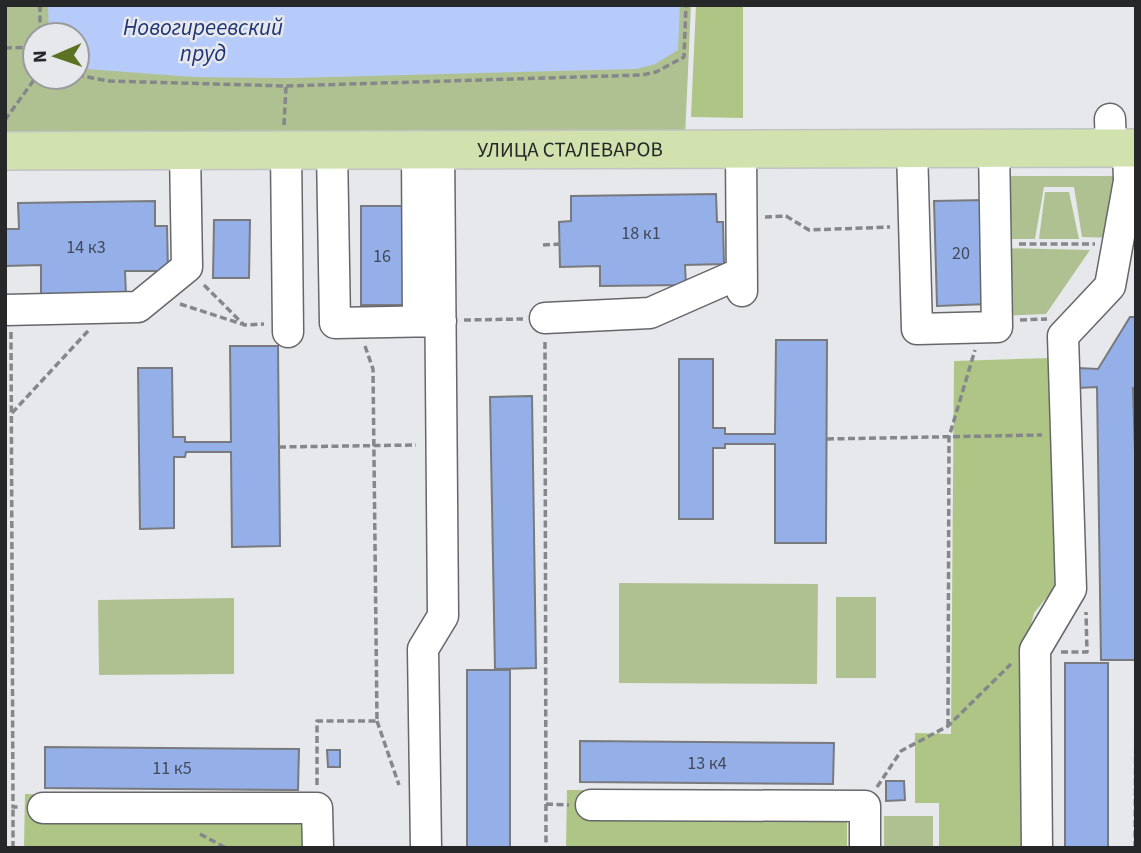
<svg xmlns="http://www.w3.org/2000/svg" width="1141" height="853" font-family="'Source Sans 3',sans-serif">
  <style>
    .green { fill: #b0c191; fill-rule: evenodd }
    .forest { fill: #afc586 }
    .water { fill: #b6cbfa }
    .building { fill: #95afe8; stroke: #787a7e; stroke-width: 2 }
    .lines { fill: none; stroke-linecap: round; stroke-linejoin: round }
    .minor-casing { stroke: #65676a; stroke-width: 33 }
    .major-casing { stroke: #c2c3c3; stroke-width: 40 }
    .path { stroke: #86878a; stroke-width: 3.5; stroke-dasharray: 7 3.5; stroke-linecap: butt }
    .minor { stroke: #fff; stroke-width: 30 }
    .major { stroke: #d1e2ae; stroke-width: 37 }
    .labels { text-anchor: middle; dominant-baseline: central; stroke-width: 5; stroke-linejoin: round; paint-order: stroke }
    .number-label { font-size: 18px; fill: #424958 }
    .street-label { font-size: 21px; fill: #262728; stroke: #e7e8ec }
    .water-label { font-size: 23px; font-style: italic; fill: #1e3678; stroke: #e7e8ec }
  </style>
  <rect width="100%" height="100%" fill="#e7e8ec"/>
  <path class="green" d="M5,5H691L685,137L5,138ZM35,35H77V77H35Z
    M998,176H1123L1112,238L1082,237L1074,187H1044L1035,239H1000Z
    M1045,192H1069L1079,239H1039Z
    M1000,248L1090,250L1046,314L1001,316Z
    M619,583L818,584L817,684L619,683Z
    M836,597H876V678H836Z
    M234,598V674L99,675L98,600Z
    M884,816H933V848H884Z"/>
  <path class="forest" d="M696,5H743V118L691,117Z
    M1051,358L1056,586L1034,613L1024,651L1026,848H939V803H915V733L951,734L954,361Z
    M567,790L847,791V848H566Z
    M25,794L303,800L304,848H24Z"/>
  <path class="water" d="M48,5H680L678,50L655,64L636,69L290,78L194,77L87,69L77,66V35H49Z"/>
  <path class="building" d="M716,194L717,222H723L724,264L685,265L686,285L600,286V266L560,267L559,222L571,221V196Z
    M985,200L988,304L937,306L934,201Z
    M155,201V226H167L168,271H125L126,295L41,296V265L5,266V229H19L18,203Z
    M361,206H403V305H361Z
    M214,220H250L249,278H213Z
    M1130,317H1136V388H1133L1136,485V660H1101L1097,387L1078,388L1079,368L1098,369Z
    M776,340H827L826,543H775V444H725V448H713V519H679V359H713V428H725V434H775Z
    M230,346H278L280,546L232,547L231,452H186L185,457H174V528L140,529L138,368H172L173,437H185V442H231Z
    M532,396L536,668L495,669L490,397Z
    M1065,663H1108V848H1065Z
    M467,670H510V848H467Z
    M580,741L834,743L833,784L580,782Z
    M45,747L299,749L298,790L45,788Z
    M327,750H340V767H328Z
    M886,781H904L905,800L886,801Z"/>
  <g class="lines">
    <g class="minor-casing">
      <path id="minor" d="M1110,119L1111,148
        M417,148L418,321
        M741,148L742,291
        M912,148L917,329L997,327L994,148
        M286,149L288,332
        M332,150L335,323L441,321
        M5,310L138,307L187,267L185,150
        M545,318L650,313L741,273
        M591,805L865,806V848
        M43,808H317L318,848
        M426,848L423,649L443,616L439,148
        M1037,848L1035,650L1071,589L1063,336L1110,286L1129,181L1128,148"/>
    </g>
    <g class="major-casing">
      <g id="major">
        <path id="s1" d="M5,151L1136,148"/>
      </g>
    </g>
    <path class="path" d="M40,5V35
      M5,48L35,47
      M77,75L108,81L286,86L642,75L656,72L684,57L686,5
      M5,120L36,77
      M284,125L286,87
      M765,217L786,216L809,230L890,227
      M1019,244H1095
      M543,245L560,244
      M204,285L244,325L264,324
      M180,304L242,324
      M464,320L523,319
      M1020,320L1047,319
      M11,332L13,807H20
      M545,342L546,848
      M12,413L88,331
      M827,439L1042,435
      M279,447L416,445
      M1061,652H1087L1086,612
      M377,721L399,785
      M948,726L949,437L975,350
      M317,785V721H377L373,369L365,346
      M877,787L901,751L948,726L1011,664
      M546,804L569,805
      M200,834L226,848
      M13,848V808
      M1135,848L1136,691"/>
    <use href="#minor" class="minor"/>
    <use href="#major" class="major"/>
  </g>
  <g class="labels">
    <g class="number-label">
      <text x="641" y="233">18 к1</text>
      <text x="86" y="247">14 к3</text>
      <text x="961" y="253">20</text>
      <text x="382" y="256">16</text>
      <text x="707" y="763">13 к4</text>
      <text x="172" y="768">11 к5</text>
    </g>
    <g class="street-label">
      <text stroke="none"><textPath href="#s1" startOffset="565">УЛИЦА СТАЛЕВАРОВ</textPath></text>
    </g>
    <g class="water-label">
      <text x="203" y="27">Новогиреевский<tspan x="203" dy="26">пруд</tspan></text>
    </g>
  </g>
  <rect width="1141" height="853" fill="none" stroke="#262728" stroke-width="14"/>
  <g transform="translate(56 56) rotate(268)"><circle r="33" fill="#e7e8ec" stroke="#9a9b9e" stroke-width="2"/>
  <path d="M0-5L12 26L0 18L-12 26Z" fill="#5b7222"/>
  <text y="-10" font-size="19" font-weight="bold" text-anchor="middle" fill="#262728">N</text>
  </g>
</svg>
